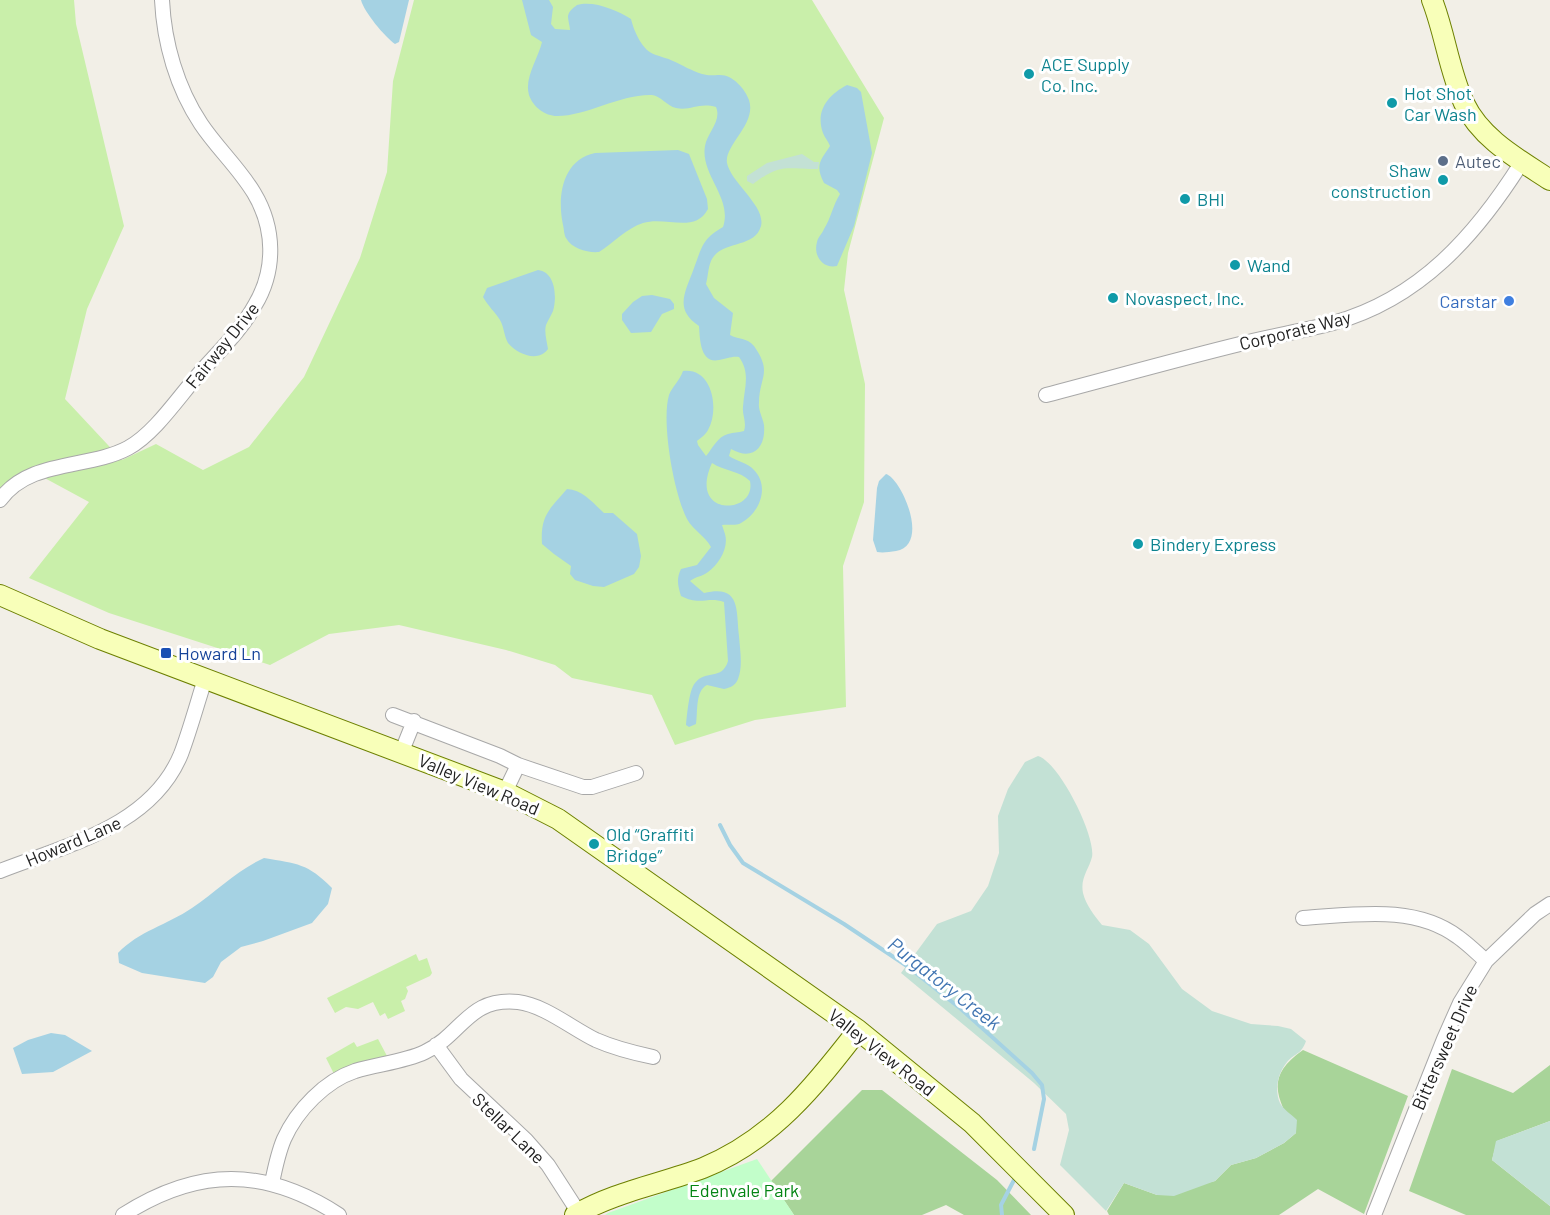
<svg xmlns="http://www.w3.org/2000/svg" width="1550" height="1215" font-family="Barlow,sans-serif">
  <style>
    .grass { fill: #c9efaa }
    .forest { fill: #a8d499 }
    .wetland { fill: #c3e1d5 }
    .park { fill: #c2feca }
    .water { fill: #a5d2e3; fill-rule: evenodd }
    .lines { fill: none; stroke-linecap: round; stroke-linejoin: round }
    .stream { stroke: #a5d2e3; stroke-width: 4 }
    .street-casing { stroke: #a8a8a8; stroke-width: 16 }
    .secondary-casing { stroke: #6d8000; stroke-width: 22 }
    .street { stroke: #fff; stroke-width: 14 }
    .secondary { stroke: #f8ffb9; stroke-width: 20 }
    .culture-dot { fill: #0f9aa8; stroke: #fff; stroke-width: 2 }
    .service-dot { fill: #5c6f8a; stroke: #fff; stroke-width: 2 }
    .shop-dot { fill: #3f7fe0; stroke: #fff; stroke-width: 2 }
    .transit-dot { fill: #1a4fb4; stroke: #fff; stroke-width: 2 }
    .labels { text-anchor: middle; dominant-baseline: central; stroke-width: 6; stroke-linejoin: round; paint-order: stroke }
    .culture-label { font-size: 18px; fill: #0d838f; stroke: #fff; text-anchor: start }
    .service-label { font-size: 18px; fill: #4e5e75; stroke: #fff; text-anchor: start }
    .shop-label { font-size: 18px; fill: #366cbe; stroke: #fff; text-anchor: end }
    .street-label { font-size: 18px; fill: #212121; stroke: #fff }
    .transit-label { font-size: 18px; fill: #164399; stroke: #fff; text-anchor: start }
    .park-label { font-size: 18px; fill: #048514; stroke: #fff }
    .water-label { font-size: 20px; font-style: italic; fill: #4175b2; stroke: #fff }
  </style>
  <rect width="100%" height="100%" fill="#f2efe7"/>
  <path class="grass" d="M0,0H74L76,24L124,226L87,309L65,399L122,460L156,444L203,470L249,447L304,377L360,258L387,172L393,81L414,0H812L884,118L848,253L844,290L865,384L864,502L843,566L846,707L755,720L675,745L652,695L572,678L555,665L506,650L399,625L329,634L270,665L109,613L29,578L89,502L28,469L0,488Z
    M416,954L419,961L427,958L432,973L430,976L406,987L408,991L405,999L401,1001L405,1011L388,1019L385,1013L380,1016L373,1002L358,1009L346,1007L335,1013L327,998Z
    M378,1039L387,1056L356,1064L334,1074L326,1058L354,1042L357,1047Z"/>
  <path class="forest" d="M1303,1050L1408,1096L1364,1214L1318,1189L1279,1215H1109L1107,1211L1124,1183L1157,1195L1215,1181L1231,1165L1256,1158L1284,1143L1296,1133C1277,1098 1264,1077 1303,1050Z
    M1550,1065V1121L1497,1141L1492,1160L1550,1206V1215H1466L1409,1191L1452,1069L1513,1093Z
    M862,1090H882L997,1180L1031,1215H964L946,1205L922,1215H794L771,1181Z"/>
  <path class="wetland" d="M802,154L814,162H819L818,169C785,169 781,163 753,184L747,181V176L767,163Z
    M1038,756C1059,762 1096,836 1092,857C1089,869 1080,878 1083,893C1086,905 1094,915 1102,925L1130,930L1149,944L1182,989L1212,1011L1251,1024L1278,1026L1291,1029L1306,1041C1301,1055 1296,1052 1287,1062C1278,1073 1274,1089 1280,1103C1283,1109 1292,1115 1297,1120L1296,1133L1284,1143L1256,1158L1231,1165L1215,1181L1174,1196L1157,1195L1124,1183L1106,1211L1060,1165L1069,1130L1066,1114L1034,1083L901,973L937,924L971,911L988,886L999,853L998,816L1008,789L1025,762Z
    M1550,1121V1206L1492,1160L1496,1141Z"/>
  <path class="park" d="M757,1159L794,1215H605L608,1213Z"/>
  <path class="water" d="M361,0H409L399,42L395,44C385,37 364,12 361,0Z
    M522,0H549L553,7L551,24L555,29L570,30C570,27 568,20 568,16C569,11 573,8 577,5C593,0 617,10 631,19C634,31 642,51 656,55C661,57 667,58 673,61C682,65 692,71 702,74C709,76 713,75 720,75C733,75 745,89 749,100C757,124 724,145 727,163C731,183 766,206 761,226C755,249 720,240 711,261C708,268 708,277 706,284L714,298L733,313L730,335C738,340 747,337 754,346C773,373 759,377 759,403C758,410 763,418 764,425C766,449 752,461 731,449L729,456C736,461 748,463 754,470C770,486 760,513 741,523C736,526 729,524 722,525C723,528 724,531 725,534C729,548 719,564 708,572C702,577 696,576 690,581L704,593C741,584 736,610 739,636C740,650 743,666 738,679C736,685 730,688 724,689L707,685C695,691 698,712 696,724L689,727L686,725C687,715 689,690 695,683C706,669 722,681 728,661L724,602C708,596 700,606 681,596C678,586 676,579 681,569L697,565L711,547C705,536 693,530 687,519C674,494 661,422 669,395C672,387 680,380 683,371C712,367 720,409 708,430C706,434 701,438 697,441L698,445L706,456C713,448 717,437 728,434C734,432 738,433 744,431C747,422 742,415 743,407C744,388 751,374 739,357C731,356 727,359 719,360C700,364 700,339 699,326C673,309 686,291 694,268C702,247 702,239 723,227C733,198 700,175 705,146C707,133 722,121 716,107C699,102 691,111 676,108C667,106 661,96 652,95C620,94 587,116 557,116C545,116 533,107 529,95C524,78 538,59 542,42L531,35ZM712,463C724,471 740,471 750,481C757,515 687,518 712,463Z
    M847,85L857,88L861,92L872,153L854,226L837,266C823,269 813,256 817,242C818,237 822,234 824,229C831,218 833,205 840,194L837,190L824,183C815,165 820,161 830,146C828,141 825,138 823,133C815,111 828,95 847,85Z
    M678,150L689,154L707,199L708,209C695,234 666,216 643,223C627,228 613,243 599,252C588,253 572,249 566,238C564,235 564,229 563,225C557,197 562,160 595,153Z
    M538,270C556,272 557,298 553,311C551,316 548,320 546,325C544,332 547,342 548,349C538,363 517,354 508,343C504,336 504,327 500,320C495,312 488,306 483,297L487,288Z
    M652,295L670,299L674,304V309L662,314L651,332L631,333L622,320V314L633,302L642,296Z
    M886,474C901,478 931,545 896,551C889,552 883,553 877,552L873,540L877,488L879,481Z
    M567,489C583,490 593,503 604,513H613L637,534L641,556L639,567L634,574L604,587L593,586L575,580L570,574L571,566L554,554L542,544C540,515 550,509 567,489Z
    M264,858C298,864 307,863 332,888L328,904L312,923L263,941L241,947L221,962L213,977L205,983L142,973L119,963L118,953C139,931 167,925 192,908C217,891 237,870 264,858Z
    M51,1033L65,1035L92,1051L53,1072L22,1074L13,1048L28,1040Z"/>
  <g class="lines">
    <path class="stream" d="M720,825L730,845L743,863L844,924L907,966L961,1009L1032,1073L1042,1085L1044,1099L1034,1149
      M1002,1215L1001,1205L1014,1180"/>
    <g class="street-casing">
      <path id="street" d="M1046,395C1111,378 1175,360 1240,344C1271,336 1303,331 1333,323C1420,299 1476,235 1522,162
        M0,500C29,459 89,469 128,448C154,434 178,398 198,375C217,353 241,331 255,305C276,270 275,228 254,193C239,168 217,148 201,124C177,88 164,43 162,0
        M393,715L500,756L518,765
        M402,751L414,721
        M505,792L518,765L583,787H592L636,773
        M0,871C66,845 151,827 181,754C190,730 197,704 205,679
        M1303,918C1354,915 1414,904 1458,937C1468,944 1477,953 1486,961
        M436,1045L461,1079L526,1140L548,1165L579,1213
        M272,1183C275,1168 278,1153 284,1139C297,1110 325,1081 355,1071C378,1064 404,1062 425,1052C463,1034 468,997 518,1002C544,1005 573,1029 596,1040C614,1048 634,1053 653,1057
        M123,1215C198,1167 265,1167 339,1215
        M1374,1215L1444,1039L1460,1003L1486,961L1535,914L1550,904"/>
    </g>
    <g class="secondary-casing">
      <path id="secondary" d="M1432,0C1445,33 1449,71 1464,103C1481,139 1518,159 1550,180
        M0,595L100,639L505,792L558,819L858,1030L972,1123L1064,1215
        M575,1215C614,1192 661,1184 703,1168C772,1140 814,1087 858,1030"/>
    </g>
    <use href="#street" class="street"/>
    <use href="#secondary" class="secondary"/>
  </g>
  <g class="culture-dot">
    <circle cx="1029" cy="74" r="6"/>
    <circle cx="1392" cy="103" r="6"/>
    <circle cx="1443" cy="180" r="6"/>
    <circle cx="1185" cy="199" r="6"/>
    <circle cx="1235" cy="265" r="6"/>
    <circle cx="1113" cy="298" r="6"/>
    <circle cx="1138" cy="544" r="6"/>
    <circle cx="594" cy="844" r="6"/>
  </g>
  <circle class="service-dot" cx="1443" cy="161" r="6"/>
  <circle class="shop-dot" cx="1509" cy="301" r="6"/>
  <rect class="transit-dot" x="160" y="647" width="12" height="12" rx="3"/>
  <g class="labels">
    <g class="culture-label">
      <text x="1041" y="64">ACE Supply<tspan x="1041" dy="21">Co. Inc.</tspan></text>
      <text x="1404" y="93">Hot Shot<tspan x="1404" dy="21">Car Wash</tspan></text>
      <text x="1431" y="170" text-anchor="end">Shaw<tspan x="1431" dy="21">construction</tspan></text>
      <text x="1197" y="199">BHI</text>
      <text x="1247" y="265">Wand</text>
      <text x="1125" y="298">Novaspect, Inc.</text>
      <text x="1150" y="544">Bindery Express</text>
      <text x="606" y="834">Old “Graffiti<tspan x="606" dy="21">Bridge”</tspan></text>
    </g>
    <g class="service-label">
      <text x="1455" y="161">Autec</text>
    </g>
    <g class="shop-label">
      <text x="1497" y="301">Carstar</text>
    </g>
    <g class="street-label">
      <text transform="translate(1295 330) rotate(-14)">Corporate Way</text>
      <text transform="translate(222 345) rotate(-51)">Fairway Drive</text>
      <text transform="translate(479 784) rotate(23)">Valley View Road</text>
      <text transform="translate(73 841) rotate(-23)">Howard Lane</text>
      <text transform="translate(1444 1047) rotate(-66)">Bittersweet Drive</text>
      <text transform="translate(882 1052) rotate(38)">Valley View Road</text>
      <text transform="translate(509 1128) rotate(44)">Stellar Lane</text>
    </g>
    <g class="transit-label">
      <text x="178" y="653">Howard Ln</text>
    </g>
    <g class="park-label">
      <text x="744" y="1190">Edenvale Park</text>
    </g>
    <g class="water-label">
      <text transform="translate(945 983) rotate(38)">Purgatory Creek</text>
    </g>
  </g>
</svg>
